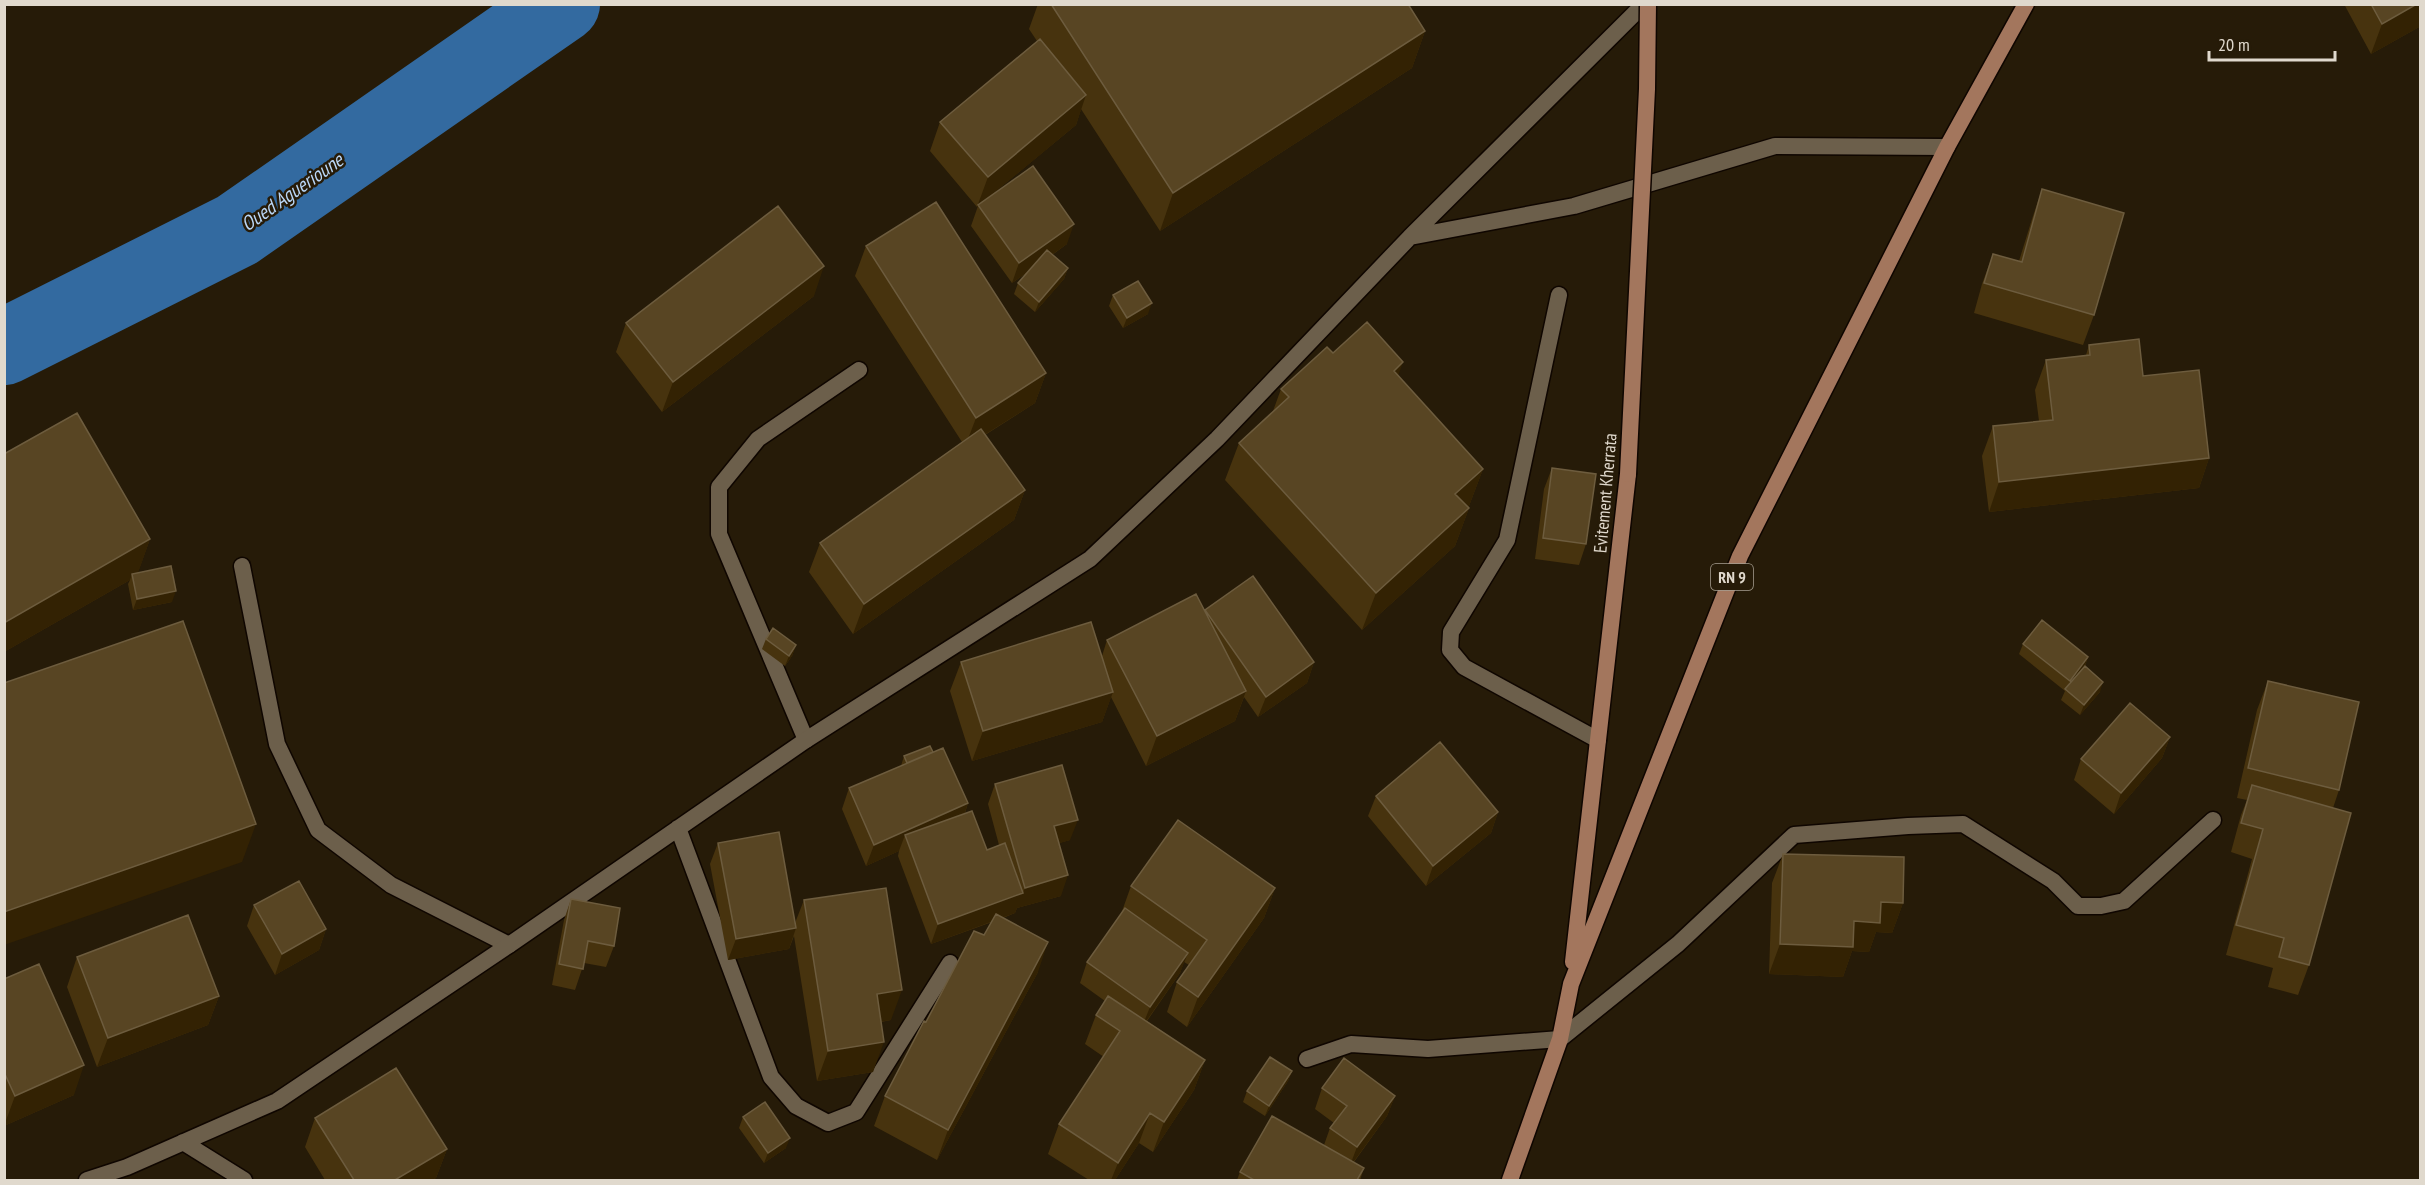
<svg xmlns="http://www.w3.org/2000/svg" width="2425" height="1185" font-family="'PT Sans Narrow',sans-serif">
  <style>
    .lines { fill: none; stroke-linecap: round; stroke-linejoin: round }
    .river { stroke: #336aa0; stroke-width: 76 }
    .service-casing { stroke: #0f0600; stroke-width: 19 }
    .minor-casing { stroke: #0f0600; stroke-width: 19 }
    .primary-casing { stroke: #0f0600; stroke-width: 19 }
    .service { stroke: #6c5f4b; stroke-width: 16 }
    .minor { stroke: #6c5f4b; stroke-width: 16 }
    .primary { stroke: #a3765d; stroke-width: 16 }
    .primary-bridge-casing { stroke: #0f0600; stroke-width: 19; stroke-linecap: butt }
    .primary-bridge { stroke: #a3765d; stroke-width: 16 }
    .wall { fill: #47330e }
    .shaded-wall { fill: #332203 }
    .building { fill: #584523; stroke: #6d5c3e; stroke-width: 1.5 }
    .labels { text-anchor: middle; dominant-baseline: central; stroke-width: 5; stroke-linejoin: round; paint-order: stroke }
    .shield { fill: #261b08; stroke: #a8a092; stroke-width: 1.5 }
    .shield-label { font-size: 16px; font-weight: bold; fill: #e0d9cd }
    .street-label { font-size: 18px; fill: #e0d9cd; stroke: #261b08 }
    .water-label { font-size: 20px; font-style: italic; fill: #bad7f7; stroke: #261b08 }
  </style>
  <rect width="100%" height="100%" fill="#261b08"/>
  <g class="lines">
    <path class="river" d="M4,347L237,230L562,4"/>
    <g class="service-casing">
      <path id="service" d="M1559,295L1507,540L1451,632L1450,650L1464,667L1598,740
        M242,566L277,744L318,830L391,885L509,945
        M806,740L719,534V487L758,439L859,370"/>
    </g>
    <g class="minor-casing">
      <path id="minor" d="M1410,237L1574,206L1775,146L1947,147
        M678,828L771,1077L796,1106L828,1123L856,1112L950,963
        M1307,1059L1351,1044L1428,1049L1560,1039L1678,944L1794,835L1908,826L1963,824L2053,881L2078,906H2101L2124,901L2213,820
        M183,1142L244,1180
        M87,1180L127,1167L277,1101L509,945L806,740L1090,559L1217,439L1410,237L1644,4"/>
    </g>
    <g class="primary-casing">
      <path id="primary" d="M1573,962L1628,474
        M1510,1180L1560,1039L1571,984L1740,556L1947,147L2026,4"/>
    </g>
    <use href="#service" class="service"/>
    <use href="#minor" class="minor"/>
    <use href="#primary" class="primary"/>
    <g class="primary-bridge-casing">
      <path id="primary-bridge" d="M1628,474L1647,89L1648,4"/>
    </g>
    <use href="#primary-bridge" class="primary-bridge"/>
  </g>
  <path class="wall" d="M1038,4H1408L1425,31L1412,68L1160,231L1081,109L1076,125L985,200L1067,244L1052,255L1068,268L1064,279L1035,312L1014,294L1018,283L1028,272L1012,283L971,226L978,206L977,207L930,151L940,122L1037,41L1029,29Z
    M2344,4H2421V26L2371,54Z
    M2042,189L2094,315L2083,345L1974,313L1982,284L1993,254L2019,261L2032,219Z
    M866,246L1046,373L1035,403L985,435L1025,490L1014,520L853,634L809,572L820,543L962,442L855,276Z
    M1113,295L1148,314L1123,328L1109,306Z
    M814,296L662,412L616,352L626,323Z
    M2089,345L2143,376L2209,458L2199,488L1989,512L1982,456L1993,426L2039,421L2035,390L2046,360L2086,355Z
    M1398,376L1483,469L1469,506L1468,507L1469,508L1455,546L1362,630L1225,480L1239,443L1273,411L1281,389Z
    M4,454L150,539L138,572L172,602L133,610L128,584L130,580L4,652Z
    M1552,468L1586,544L1579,565L1535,559L1544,489Z
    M1205,610L1314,662L1307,683L1258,717L1244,697L1235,721L1146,766L1111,697L1102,722L972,761L950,691L961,662L1102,656L1107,640Z
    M766,639L796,645L792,656L785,666L762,649Z
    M2023,644L2088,657L2085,666L2100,692L2080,715L2061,700L2065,691L2019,654Z
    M2268,681L2339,790L2333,808L2309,965L2298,995L2268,987L2273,968L2226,955L2252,859L2231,852L2241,815L2247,800L2237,798L2257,710Z
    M2170,737L2162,758L2114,814L2074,780L2081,759Z
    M933,752L968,803L965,813L987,850L999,845L988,804L995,784L1070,840L1059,843L1061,896L1017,908L1015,913L1003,918L1038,972L937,1160L874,1126L885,1096L926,1022L984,935L992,922L931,944L898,856L899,851L866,866L842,809L849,788L901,766L904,756Z
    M1376,796L1498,812L1491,833L1426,886L1368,816Z
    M718,843L795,923L804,900L891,1020L881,1022L873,1072L817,1081L794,936L789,949L728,960L710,864Z
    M1783,854L1903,903L1892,933L1876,932L1869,952L1852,951L1843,977L1769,974L1772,883Z
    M1131,886L1275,888L1264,918L1187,1027L1167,1012L1177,982L1189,965L1184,962L1180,973L1147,1021L1205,1060L1194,1090L1153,1152L1139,1143L1115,1180H1089L1048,1154L1059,1124L1104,1057L1085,1044L1096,1015L1105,1001L1080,983L1087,962L1121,914Z
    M571,899L614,946L606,967L584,963L575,990L552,985L564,920Z
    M254,905L326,929L319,950L275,975L247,926Z
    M77,957L219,996L208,1025L97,1067L67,987Z
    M4,979L74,1095L4,1126Z
    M1292,1071L1288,1081L1265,1116L1243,1102L1247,1091Z
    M1322,1088L1395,1096L1387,1116L1354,1162L1364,1168L1360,1180H1237L1240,1172L1324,1145L1330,1128L1334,1123L1315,1109Z
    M743,1117L786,1148L764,1163L739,1128Z
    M315,1118L447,1149L436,1178L432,1180H325L305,1147Z"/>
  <path class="shaded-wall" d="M2417,4H2421V26L2371,54L2382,24Z
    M1425,31L1412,68L1160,231L1173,193Z
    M1086,95L1076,125L977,207L988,177Z
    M1074,224L1067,244L1012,283L1019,263Z
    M824,266L814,296L662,412L673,382Z
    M1068,268L1064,279L1035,312L1039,302Z
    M1152,303L1148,314L1123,328L1127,318Z
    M1403,362L1390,399L1394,371Z
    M1046,373L1035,403L965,447L976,418Z
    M2209,458L2199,488L1989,512L1999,482Z
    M1483,469L1469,506L1442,531L1455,494Z
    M1025,490L1014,520L853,634L864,604Z
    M1469,508L1455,546L1362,630L1376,593Z
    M150,539L137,576L132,574L130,580L4,652V623Z
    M176,591L172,602L133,610L137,599Z
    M796,645L792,656L785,666L789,656Z
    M2088,657L2084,668L2066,692L2070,681Z
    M1314,662L1307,683L1258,717L1266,697Z
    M2103,682L2100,692L2080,715L2084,705Z
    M1246,691L1235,721L1146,766L1157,736Z
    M1113,692L1102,722L972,761L983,731Z
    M2170,737L2162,758L2114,814L2121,793Z
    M968,803L961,824L905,835L899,851L866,866L874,845Z
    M1498,812L1491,833L1426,886L1433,866Z
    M1078,820L1070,840L1047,847L1054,826Z
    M256,824L242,862L4,945V912Z
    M1068,875L1061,896L1017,908L1015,913L931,944L938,924L1023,893L1025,888Z
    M1275,888L1264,918L1187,1027L1198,997Z
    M1881,902L1903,903L1892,933L1876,932L1869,952L1852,951L1843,977L1769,974L1780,944L1854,921Z
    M796,928L789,949L728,960L736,939Z
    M326,929L319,950L275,975L282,954Z
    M1048,942L1038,972L937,1160L948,1130Z
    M1188,953L1180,973L1142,1027L1150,1007Z
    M902,990L891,1020L866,1024L877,994Z
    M219,996L208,1025L97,1067L108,1038Z
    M884,1042L873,1072L817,1081L828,1051Z
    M1205,1060L1194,1090L1153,1152L1164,1122Z
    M84,1065L74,1095L4,1126L15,1096Z
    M1292,1071L1288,1081L1265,1116L1269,1106Z
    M1395,1096L1387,1116L1349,1168L1357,1147Z
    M1150,1113L1139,1143L1115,1180H1111L1118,1163Z
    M790,1138L786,1148L764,1163L768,1153Z
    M447,1149L436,1178L432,1180H395Z"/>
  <path class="building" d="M1051,4H1408L1425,31L1173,193Z
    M2371,4H2417L2382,24Z
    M1040,39L1086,95L988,177L940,122Z
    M1033,166L1074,224L1019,263L978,205Z
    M2042,189L2124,213L2094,315L1984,283L1993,254L2022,262Z
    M936,202L1046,373L976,418L866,246Z
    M778,206L824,266L673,382L626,323Z
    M1047,250L1068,268L1039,302L1018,283Z
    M1138,281L1152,303L1127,318L1113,295Z
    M1367,322L1403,362L1394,371L1483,469L1455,494L1469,508L1376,593L1239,443L1289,397L1281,389L1327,347L1333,353Z
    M2139,339L2143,376L2199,370L2209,458L1999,482L1993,426L2053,420L2046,360L2090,355L2089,345Z
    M77,413L150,539L4,623V454Z
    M981,429L1025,490L864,604L820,543Z
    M1552,468L1596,474L1586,544L1543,538Z
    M171,566L176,591L137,599L132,574Z
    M1253,576L1314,662L1266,697L1205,610Z
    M1196,594L1246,691L1157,736L1107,640Z
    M2042,620L2088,657L2070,681L2023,644Z
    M183,621L256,824L4,912V683Z
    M1091,622L1113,692L983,731L961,662Z
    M773,628L796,645L789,656L766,639Z
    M2085,666L2103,682L2084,705L2065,689Z
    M2268,681L2359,702L2339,790L2248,768Z
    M2130,703L2170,737L2121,793L2081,759Z
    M1440,742L1498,812L1433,866L1376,796Z
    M930,746L933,752L907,763L904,756Z
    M943,748L968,803L874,845L849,788Z
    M1062,765L1078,820L1054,826L1068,875L1025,888L995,784Z
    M2252,785L2351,813L2309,965L2279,957L2284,938L2236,925L2263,829L2241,823Z
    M972,811L987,850L1005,843L1023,893L938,924L905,835Z
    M1178,820L1275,888L1198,997L1177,982L1207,940L1131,886Z
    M779,832L796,928L736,939L718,843Z
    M1783,854L1904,857L1903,903L1881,902L1880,923L1854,921L1853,947L1780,944Z
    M299,881L326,929L282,954L254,905Z
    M886,888L902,990L877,994L884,1042L828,1051L804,900Z
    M571,899L620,908L614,946L588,941L583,969L559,964Z
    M1125,908L1188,953L1150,1007L1087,962Z
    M996,914L1048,942L948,1130L885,1096L924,1021L926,1022L974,931L984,935Z
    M188,915L219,996L108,1038L77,957Z
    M39,964L84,1065L15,1096L4,1072V979Z
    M1108,996L1205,1060L1164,1122L1150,1113L1118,1163L1059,1124L1120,1031L1096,1015Z
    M1270,1057L1292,1071L1269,1106L1247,1091Z
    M1344,1058L1395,1096L1357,1147L1330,1128L1347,1106L1322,1088Z
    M396,1068L447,1149L395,1180H354L315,1118Z
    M765,1102L790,1138L768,1153L743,1117Z
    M1272,1116L1364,1168L1357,1180H1254L1240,1172Z"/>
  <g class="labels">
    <rect class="shield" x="1711" y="564" width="42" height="26" rx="4.5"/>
    <g class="shield-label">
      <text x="1732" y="577">RN 9</text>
    </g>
    <g class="street-label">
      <text transform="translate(1605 493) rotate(-85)">Evitement Kherrata</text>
    </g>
    <g class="water-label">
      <text transform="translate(292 192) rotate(-35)">Oued Aguerioune</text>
    </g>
  </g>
  <rect width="2425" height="1185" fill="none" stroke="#e0d9cd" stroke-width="12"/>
  <path d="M2209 51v9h126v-9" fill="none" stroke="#e0d9cd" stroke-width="3"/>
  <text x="2218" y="51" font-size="18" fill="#e0d9cd" stroke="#261b08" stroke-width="4.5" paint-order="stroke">20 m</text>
</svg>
